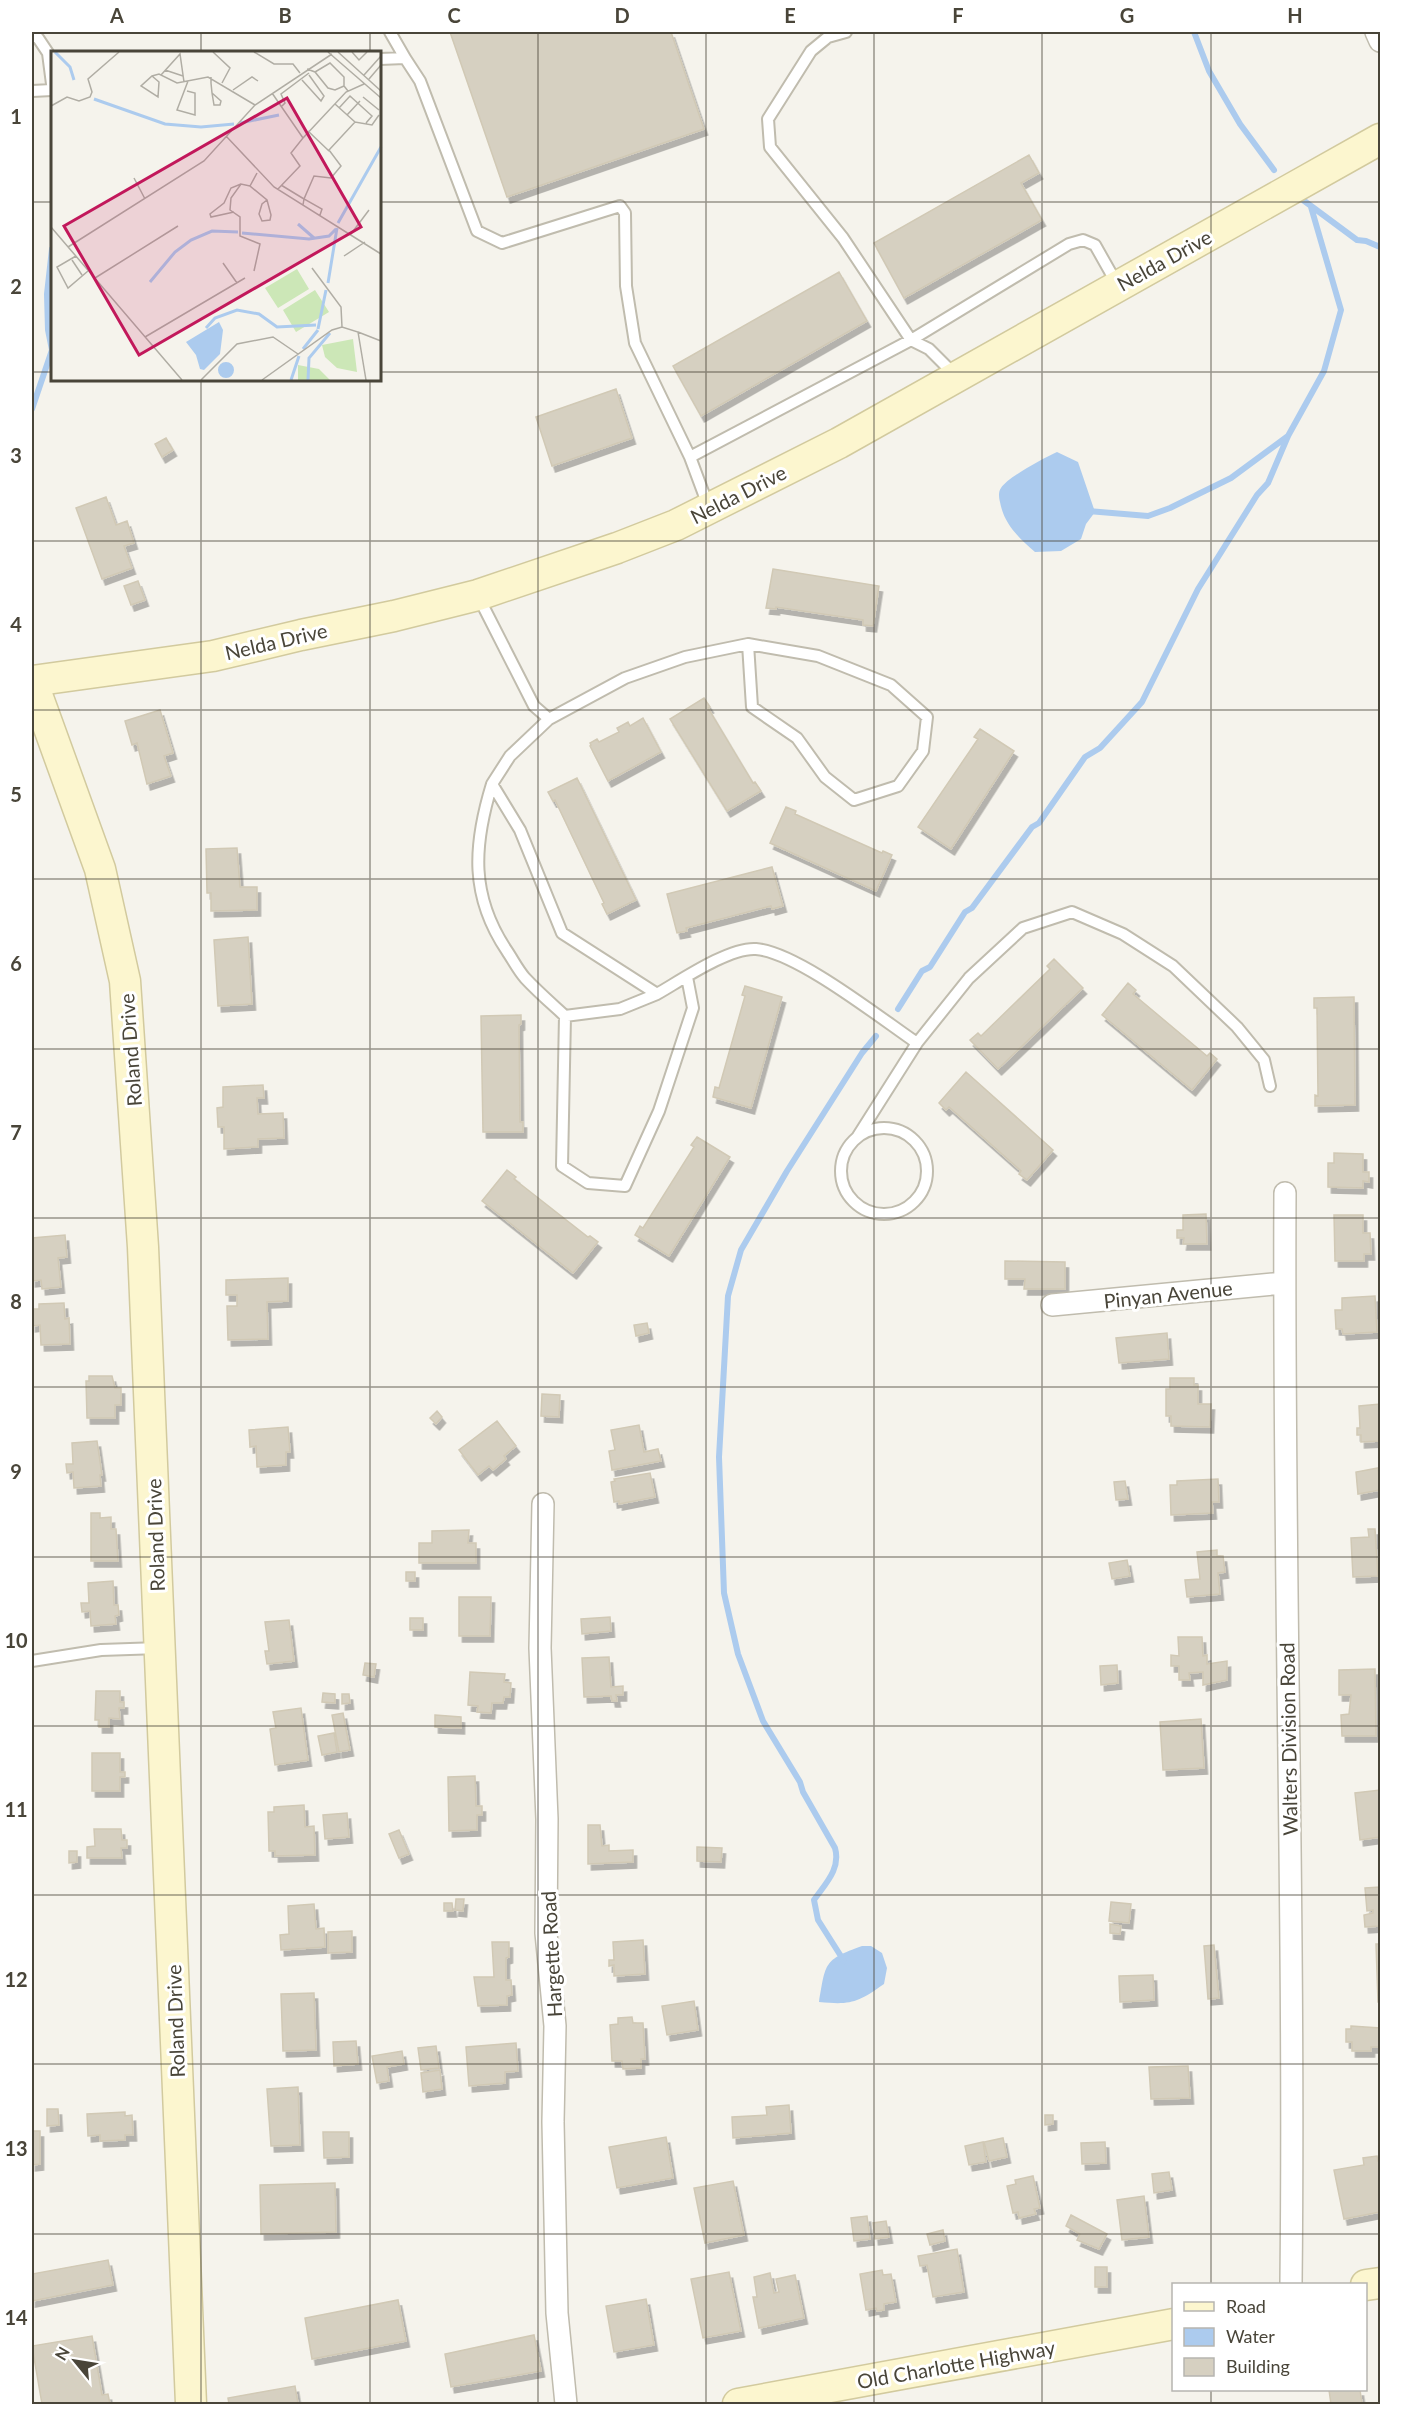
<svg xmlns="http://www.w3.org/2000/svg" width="1412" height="2436" font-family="Lato,sans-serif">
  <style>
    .water { fill: #accbee }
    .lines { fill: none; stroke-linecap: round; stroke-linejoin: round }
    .stream { stroke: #accbee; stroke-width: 6 }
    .building { fill: #d6d0c1; stroke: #d1c9b5; stroke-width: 1.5; filter: url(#shadow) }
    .lane-casing { stroke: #c0bcae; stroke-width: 14 }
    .street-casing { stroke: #c0bcae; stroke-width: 24 }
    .secondary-casing { stroke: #d2ca9e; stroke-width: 33 }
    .lane { stroke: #fff; stroke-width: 10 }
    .street { stroke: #fff; stroke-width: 21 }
    .secondary { stroke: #fcf6cf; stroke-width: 30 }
    .grid { fill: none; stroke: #494539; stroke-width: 1.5; stroke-opacity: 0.55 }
    .labels { text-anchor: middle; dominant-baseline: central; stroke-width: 6; stroke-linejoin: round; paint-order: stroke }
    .street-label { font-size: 20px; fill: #494539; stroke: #fff }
    .inset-river { fill: none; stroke: #accbee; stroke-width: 3 }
    .inset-road { fill: none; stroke: #b0ada4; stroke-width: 1.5 }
    .view { fill: #c2185b; fill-opacity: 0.15; stroke: #c2185b; stroke-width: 3 }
    .inset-edge { fill: none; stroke: #494539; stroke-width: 3 }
    .neatline { fill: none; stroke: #494539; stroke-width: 2 }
    .grid-label { font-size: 20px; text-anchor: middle; font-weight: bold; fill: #494539 }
  </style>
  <defs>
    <filter id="shadow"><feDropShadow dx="3.5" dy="6" stdDeviation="0" flood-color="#0004"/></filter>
  </defs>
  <rect width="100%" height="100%" fill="#f5f3ec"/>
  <path class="water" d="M1057,452L1078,462L1095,512L1086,524L1081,539L1061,551L1035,552C1018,537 1004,524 1000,502C999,498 998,492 1001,488C1008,477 1044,458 1057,452Z
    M862,1946H871L882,1953L887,1968L884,1984C857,2003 851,2005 819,2002C826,1963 823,1960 862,1946Z"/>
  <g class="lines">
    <path class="stream" d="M1194,32L1209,71L1240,124L1274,170
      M1303,200L1357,240L1366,241L1380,247
      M32,409L52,350L48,330L47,294L52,249
      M1088,511L1148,516L1170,508L1231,478L1288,436
      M898,1009L922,971L930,967L965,912L972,908L1032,827L1039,823L1085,757L1100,748L1142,702L1198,589L1257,495L1268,483L1288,436L1324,371L1341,310L1311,207
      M844,1961L818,1920L814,1900C825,1884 841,1869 835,1848L803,1792L800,1782L763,1721L738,1654L724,1593L719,1457L728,1296L741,1250L787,1171L862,1053L876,1036"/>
  </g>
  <path class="building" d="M450,32H671L704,129L507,197Z
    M1029,155L1039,173L1021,183L1042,220L904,298L874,243Z
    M839,272L867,321L701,416L673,366Z
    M616,389L632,438L552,466L536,417Z
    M166,438L173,450L162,457L155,444Z
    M106,497L116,525L127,521L134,543L124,546L132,568L102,579L76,508Z
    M773,569L879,586L873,626L863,625V620L776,607V609L766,608Z
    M138,581L145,600L131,605L124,586Z
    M704,698L710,707L708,708L753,783L755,782L761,791L727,811L670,719Z
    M160,710L173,753L164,756L171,776L147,784L137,743L132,745L125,721Z
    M643,718L661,752L608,781L590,746L591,745L590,743L597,739L599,742L619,732L617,728L628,722L630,726Z
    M980,729L1014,751L951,849L918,827L978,739L974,737Z
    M577,778L636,900L607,914L602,904L604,903L555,800L553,801L548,792Z
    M786,807L796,811L795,814L882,853L883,851L892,855L876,891L770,843Z
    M237,848L240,887H257V910L211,911V893H207L206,849Z
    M772,867L783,906L772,909L771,906L686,928L687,931L677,933L667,894Z
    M248,937L252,1004L218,1006L214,940Z
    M1054,959L1083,988L998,1069L970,1040L978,1033L981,1036L1050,969L1047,966Z
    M1128,983L1136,990L1133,994L1207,1056L1210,1053L1217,1059L1192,1090L1102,1015Z
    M745,986L782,997L751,1108L713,1097L715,1087L719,1088L745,996L742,995Z
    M1354,997L1355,1105L1315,1106V1095L1318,1096L1317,1008H1314V998Z
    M521,1015V1024L519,1025L520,1122H523V1132H483L481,1016Z
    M966,1072L1053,1150L1027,1180L1019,1174L1021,1171L949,1107L946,1110L939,1103Z
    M263,1085L264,1098H257L258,1114L283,1113L284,1138L258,1139V1147L224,1149V1127H218L217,1108L223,1107V1087Z
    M697,1137L730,1157L669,1256L635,1235L640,1226L643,1228L694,1147L691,1145Z
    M1334,1153L1363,1154V1172H1369V1182L1363,1181V1188L1328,1187V1163H1334Z
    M507,1170L516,1177L514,1179L588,1237L590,1236L598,1242L573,1273L482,1201Z
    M1206,1214L1207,1244H1183L1184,1238H1177V1230H1183V1215Z
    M1334,1215H1363V1233H1370L1371,1254H1364V1261H1335Z
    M65,1235L67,1257L58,1258L61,1287L42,1289L41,1280L32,1281V1238Z
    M1005,1261L1065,1262V1289H1024L1025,1279H1005Z
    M288,1278V1301L267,1302L268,1339L228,1340L227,1306H237V1295H226V1280Z
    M1375,1296L1377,1332L1343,1334L1342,1329H1336L1335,1310H1342V1298Z
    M64,1303L65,1319L69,1318L70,1344L41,1345L40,1325L32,1326V1309H39V1304Z
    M647,1323L649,1333L636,1336L634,1325Z
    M1167,1333L1169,1359L1119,1363L1116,1338Z
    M89,1376H112L115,1388H121V1405H115V1418H87L86,1381H89Z
    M1170,1378H1194V1385H1198V1404H1211L1210,1427L1171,1426V1416H1166V1389H1170Z
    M542,1394L560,1395L559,1417L541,1416Z
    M1380,1404V1441L1361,1442V1435H1357V1428H1360L1359,1406Z
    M437,1411L442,1417L436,1424L430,1418Z
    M497,1421L516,1446L504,1456L506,1459L493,1470L489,1466L478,1475L459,1450Z
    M639,1425L644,1452L658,1449L661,1461L612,1470L609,1451L615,1450L611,1430Z
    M288,1427L290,1452H286V1465L257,1467L256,1446L250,1447L249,1430Z
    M97,1441L102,1475H100L101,1486L74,1488L73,1472L67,1473L66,1464H73L72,1443Z
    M1378,1468L1380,1490L1358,1494L1356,1472Z
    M650,1473L655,1497L619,1504V1501L614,1502L611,1482L615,1481L614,1479Z
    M1218,1479L1219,1502H1212L1213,1513L1171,1515L1170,1485H1177V1481Z
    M1125,1481L1128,1499L1116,1500L1114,1482Z
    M91,1513H100V1518L111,1517V1529H116L118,1561H91Z
    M1368,1529H1375L1378,1576L1353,1577L1351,1538L1369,1537Z
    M469,1530L468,1543H476V1563H419V1543H432V1531Z
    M1217,1550V1556H1223L1225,1572L1218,1573L1220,1594L1187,1597L1185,1580L1200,1579L1197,1552Z
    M1127,1560L1130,1576L1112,1579L1109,1563Z
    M406,1572H415V1581H406Z
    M113,1581L114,1605H118L119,1615L115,1616L116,1624L91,1626L90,1611L82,1612L81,1603H89L88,1583Z
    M459,1597H491L490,1636H459Z
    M610,1617L611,1631L582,1634L581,1619Z
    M410,1618H423V1630H410Z
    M289,1620L294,1661L267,1664L265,1651H269L265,1622Z
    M1178,1637H1202L1203,1656L1207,1655V1664L1227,1661V1680L1203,1685V1672L1189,1673L1190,1680H1179V1666H1171V1655L1179,1656Z
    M609,1657L611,1687L623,1686V1695H616L617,1701H612L611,1696L584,1697L582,1658Z
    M365,1663L376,1664L374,1677L363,1675Z
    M1117,1665L1118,1683L1101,1685L1100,1666Z
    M1375,1669L1376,1736H1342L1341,1715L1349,1714L1351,1695H1339V1670Z
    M470,1672L505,1674L504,1682L511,1683L510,1697H504L503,1703H492L491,1713L477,1712L478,1706L468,1705Z
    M96,1691H120V1702H124V1708H119L120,1719L109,1718V1727H99V1720H95Z
    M323,1693L335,1694V1703L322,1702Z
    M342,1694H349L350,1703L342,1704Z
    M301,1708L308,1760L275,1765L270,1729L276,1728L273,1712Z
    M343,1713L350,1750L339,1752L332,1715Z
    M435,1715L461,1717V1728L435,1727Z
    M1201,1719L1204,1768L1163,1770L1160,1722Z
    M334,1733L337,1752L322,1755L318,1736Z
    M92,1753H120V1772H125V1777H120V1791H92Z
    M475,1776L476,1806H482V1815H477V1830L449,1831L448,1777Z
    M1380,1790V1837L1360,1840L1355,1793Z
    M304,1805L305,1827L314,1826L315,1855L275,1856V1851H269L268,1812H274V1807Z
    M347,1813L349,1837L325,1839L323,1815Z
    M588,1825H600L602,1846L609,1845V1851L633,1850V1862L588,1864Z
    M94,1829H121L122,1840H127V1848H121L122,1858H87V1847L95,1846Z
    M399,1830L409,1854L399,1858L389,1834Z
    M697,1847L722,1848L721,1862L697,1861Z
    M69,1851H77V1862L69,1863Z
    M1380,1887V1926L1365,1927L1364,1915L1373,1913V1910L1367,1911L1365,1888Z
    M456,1899H464L463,1911L455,1910Z
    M1111,1902L1131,1904L1129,1923L1109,1921Z
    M444,1903H452L453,1911H444Z
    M314,1904L316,1929L324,1928L325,1947L281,1950L280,1935L289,1934L288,1906Z
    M1110,1924L1121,1926L1120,1934L1110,1933Z
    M352,1931V1952L328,1953V1932Z
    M643,1940L645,1974L614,1976V1965L609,1966V1960H614L613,1942Z
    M492,1942H509V1957L506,1958V1980H511L512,1995L507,1996V2005L478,2006L474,1977H494Z
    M1376,1944H1380V2002H1378Z
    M1214,1945L1219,1998L1208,1999L1204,1946Z
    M1153,1975L1154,2000L1120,2002L1119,1976Z
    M314,1993L316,2050L283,2051L281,1994Z
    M694,2001L698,2030L667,2035L662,2006Z
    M632,2017L633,2023H643L645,2059H641V2068L623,2069L622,2061H612L610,2025L618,2024V2018Z
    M1351,2026L1380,2028V2047H1371V2051H1352V2042H1346V2029H1351Z
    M356,2041L358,2064L334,2066L333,2042Z
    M516,2043L518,2071L505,2072V2083L469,2086L466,2047Z
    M436,2046L439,2068L421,2070L418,2048Z
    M402,2051L404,2064L387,2067L389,2081L377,2083L372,2056Z
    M1188,2066L1190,2098L1151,2099L1149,2067Z
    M440,2070L442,2089L423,2092L421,2073Z
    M298,2087L300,2145L271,2146L267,2089Z
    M789,2105L791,2133L733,2138L732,2117L767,2115L766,2107Z
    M47,2109H58L59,2125L47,2126Z
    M125,2112V2116L132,2115L133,2135H125V2140L100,2141V2135L88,2136L87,2114Z
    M1045,2115H1053V2124L1045,2125Z
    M32,2131H40V2164L32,2165Z
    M323,2132H349V2157L324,2158Z
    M666,2137L673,2178L617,2188L609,2147Z
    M1003,2138L1007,2157L989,2161L984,2142Z
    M983,2142L986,2162L969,2165L965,2146Z
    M1105,2142L1106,2163L1082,2164L1081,2143Z
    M1377,2156L1378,2161H1380V2212L1344,2219L1334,2170L1364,2165L1363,2158Z
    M1169,2172L1172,2190L1154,2193L1152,2174Z
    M1033,2176L1040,2208L1034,2209L1036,2214L1019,2218L1018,2212L1013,2213L1007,2186L1016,2184L1015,2180Z
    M733,2181L744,2235L705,2243L694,2188Z
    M335,2183L336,2232L261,2234L260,2185Z
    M1144,2196L1149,2237L1122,2240L1117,2200Z
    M1071,2215L1107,2234L1099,2249L1077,2240L1080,2234L1066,2226Z
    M867,2216L870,2239L854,2241L851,2218Z
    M886,2221L889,2237L875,2239L873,2223Z
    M943,2230L945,2241L930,2245L927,2234Z
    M957,2249L964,2292L933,2297L927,2265L920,2266L918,2256Z
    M108,2260L113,2285L32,2301V2274Z
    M1095,2267H1107V2287H1095Z
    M882,2270L883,2275L891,2274L896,2302L884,2304V2310L877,2311L876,2308L866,2310L860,2274Z
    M729,2272L741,2331L703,2338L691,2279Z
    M770,2273L774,2293L779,2292L776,2279L795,2275L804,2318L759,2328L753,2297H757L754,2277Z
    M646,2299L654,2345L614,2352L606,2306Z
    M398,2300L406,2341L312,2359L305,2318Z
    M534,2335L541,2371L451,2387L445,2354Z
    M92,2336L102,2395L108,2394L110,2404H42L32,2346Z
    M295,2386L298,2404H229L228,2398Z
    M1329,2390H1360L1362,2404H1331Z"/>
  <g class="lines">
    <g class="lane-casing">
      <path id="lane" d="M390,32L405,58
        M846,32L828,37L811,51L768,119L770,147L843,238L911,340L1069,244L1083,240L1095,245L1117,284
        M32,36L38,38L48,53L52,84
        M380,59L405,58L420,81L477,231L502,243L620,206L625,213L626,286L635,343L690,457L709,508
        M32,91L52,90
        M690,457L911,340L929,349L956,376
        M479,598L534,706L549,719L625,678L685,657L748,644L818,656L891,685L927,717L923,751L898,786L854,800L825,777L797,738L752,707L748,644
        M549,719L510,756L492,784L520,830L562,933L657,994C680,981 729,947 756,949C797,952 880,1018 917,1043L969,978L1023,928L1072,912L1123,934L1173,966L1237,1027L1264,1060L1270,1086
        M492,784C473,846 470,896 507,951C513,960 518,970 525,978C538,992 552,1004 565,1016L562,1166L588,1183L625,1186L659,1111L693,1008L687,977
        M565,1016L620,1009L657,994
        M841 1171a43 43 0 1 1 86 0a43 43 0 1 1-86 0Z
        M858,1136L917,1043
        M32,1661L101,1650L159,1648"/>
    </g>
    <g class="street-casing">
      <path id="street" d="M1376,32L1380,41
        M1285,1193C1283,1557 1295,1921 1291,2284
        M1052,1305L1284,1283
        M543,1504L540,1648L547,1819L546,1933L555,2026L553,2122L557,2313L566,2404"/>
    </g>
    <g class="secondary-casing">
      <path id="secondary" d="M32,681L100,869L125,981L143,1247L191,2404
        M32,681L213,656L301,635L394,616L478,595L617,548L676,525L839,443L1380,139
        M1366,2285L1380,2283
        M738,2404L1174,2324"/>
    </g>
    <use href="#lane" class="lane"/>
    <use href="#street" class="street"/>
    <use href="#secondary" class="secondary"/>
  </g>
  <path class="grid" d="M201,32V52M370,32V52M538,32V2404M706,32V2404M874,32V2404M1042,32V2404M1211,32V2284M32,202H52M380,202H1380M32,372H52M380,372H1380M201,380V2404M370,380V2404M32,541H1380M32,710H1380M32,879H1380M32,1049H1380M32,1218H1380M32,1387H1380M32,1557H1380M32,1726H1380M32,1895H1380M32,2064H1380M32,2234H1380M1211,2390V2404"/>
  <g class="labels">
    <g class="street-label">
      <text transform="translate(1164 260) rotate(-29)">Nelda Drive</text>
      <text transform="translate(738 494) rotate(-27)">Nelda Drive</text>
      <text transform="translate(276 641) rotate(-13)">Nelda Drive</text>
      <text transform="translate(130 1050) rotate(-94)">Roland Drive</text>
      <text transform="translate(1168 1294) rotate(-6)">Pinyan Avenue</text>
      <text transform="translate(155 1535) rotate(-92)">Roland Drive</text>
      <text transform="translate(1288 1739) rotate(-91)">Walters Division Road</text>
      <text transform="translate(551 1954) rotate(-93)">Hargette Road</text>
      <text transform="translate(175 2021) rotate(-92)">Roland Drive</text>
      <text transform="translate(956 2364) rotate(-10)">Old Charlotte Highway</text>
    </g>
  </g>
  <g transform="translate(51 51)">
    <rect width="330" height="330" fill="#f5f3ec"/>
    <path d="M246,218L258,238L227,257L214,237ZM264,239L278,261L245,281L232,259ZM302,288L306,321L286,317L274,306L271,294ZM247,314L268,318L279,329H247Z" fill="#cce7b7"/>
    <path d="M168,271L172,279L169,303L153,319L149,318L145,304L135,291ZM167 319a8 8 0 1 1 16 0a8 8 0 1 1-16 0Z" fill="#accbee"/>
    <path class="inset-river" d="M4,1L19,16L23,29M43,48L114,73L150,76L183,73M189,72L228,64M287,172L330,96M247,173L263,187M191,182L258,188L278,185L285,178M99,231L124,201L140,189L161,180L187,181M277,232L286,177M155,277L164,267L186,259L208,263L226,276L265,274M267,278L275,239M252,298L267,279M240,329L248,305M257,329L258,307L279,282"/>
    <path class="inset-road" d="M162,1L179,17L171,32M203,1L223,13H242L249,22M277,1L330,47M287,1L330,40M301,1L308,9L316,1M256,18L264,21L277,37L284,39L293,35L297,40M114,19L132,25M264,21L279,12L293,26V35M110,24L129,3L133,31M313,24L330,5M101,25L108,31L107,46L90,35L101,25L108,23L126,32L157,26L204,54M160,26V32L161,42L163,54H169L170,50L161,42M318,28L330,14M251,29L270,50L273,45L258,24M182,39L201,26L207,30M136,40L144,42V64L126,59L137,30M221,42L252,87L240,102L249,115L227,138M312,46L328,59M284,53L304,71M0,55L16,46L28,50L39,46L41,41L37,28L68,1M230,56L234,52L230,43L258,22M288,57L299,45L321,65L315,72M296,64L309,50M257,80L278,100M175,85L223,136L330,203M252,87L295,41L313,33M206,122L199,135L216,149L220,164L219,169L211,170L208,163L211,153L216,149M83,127L94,148M230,134L253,148L252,154M199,135L190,133L180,147L179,159L189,166V185L209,193L203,220M183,161L160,166L159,163L173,152L180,137L190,133M269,164L271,158L253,148L263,125L280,127L290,115L278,99L304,71L321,74L328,64M0,176L131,329M300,183L318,159M17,196L153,110L204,54L281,3M25,205L6,216L17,237L37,220M293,205L314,191M21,209L31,224M172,212L186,232M261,217L290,256L291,276M44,227L127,175M307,281L330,290M94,286L194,227M150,329L186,293L222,286L247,303M211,329L281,279L291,276L307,281L315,329"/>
    <path class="view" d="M236,47L310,176L88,304L13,175Z"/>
    <rect width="330" height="330" class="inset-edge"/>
  </g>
  <rect width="1412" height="2436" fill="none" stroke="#ffffff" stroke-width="66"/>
  <rect x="1172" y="2283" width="195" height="108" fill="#ffffff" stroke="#b6b5b0" stroke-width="1.5"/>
  <rect x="1184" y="2302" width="30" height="9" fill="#fcf6cf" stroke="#b6b5b0" stroke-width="1.5"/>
  <text x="1226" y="2313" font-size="18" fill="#494539">Road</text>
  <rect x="1184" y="2328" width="30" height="18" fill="#accbee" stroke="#b6b5b0" stroke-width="1.5"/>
  <text x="1226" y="2343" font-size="18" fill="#494539">Water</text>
  <rect x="1184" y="2358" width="30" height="18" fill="#d6d0c1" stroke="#b6b5b0" stroke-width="1.5"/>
  <text x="1226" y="2373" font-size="18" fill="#494539">Building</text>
  <g transform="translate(75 2361) rotate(300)" stroke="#ffffff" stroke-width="4.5" paint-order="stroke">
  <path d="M0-4.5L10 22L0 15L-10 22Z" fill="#494539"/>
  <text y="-9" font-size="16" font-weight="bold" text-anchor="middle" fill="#494539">N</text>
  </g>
  <rect x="33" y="33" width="1346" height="2370" class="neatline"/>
  <g class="grid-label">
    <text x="117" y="23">A</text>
    <text x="285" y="23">B</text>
    <text x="454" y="23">C</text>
    <text x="622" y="23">D</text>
    <text x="790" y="23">E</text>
    <text x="958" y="23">F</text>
    <text x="1127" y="23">G</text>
    <text x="1295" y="23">H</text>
    <text x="16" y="124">1</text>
    <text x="16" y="294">2</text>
    <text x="16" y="463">3</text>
    <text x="16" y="632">4</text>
    <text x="16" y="802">5</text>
    <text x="16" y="971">6</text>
    <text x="16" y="1140">7</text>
    <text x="16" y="1309">8</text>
    <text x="16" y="1479">9</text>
    <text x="16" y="1648">10</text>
    <text x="16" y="1817">11</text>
    <text x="16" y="1987">12</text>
    <text x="16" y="2156">13</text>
    <text x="16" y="2325">14</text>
  </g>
</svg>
